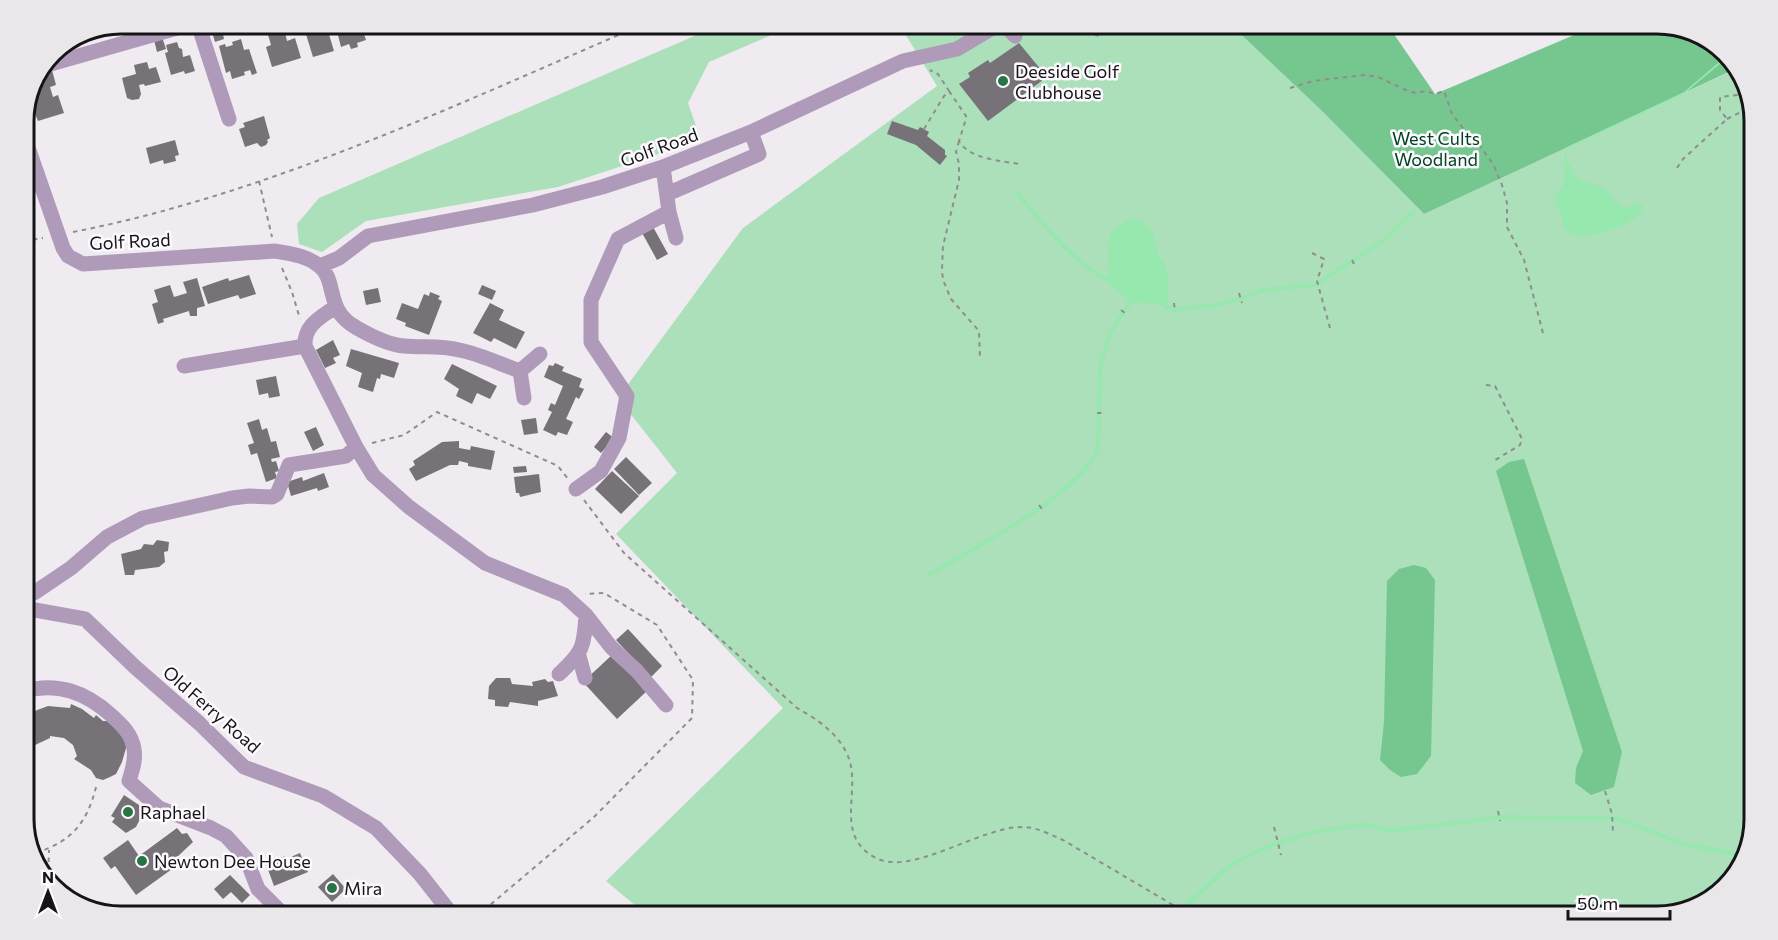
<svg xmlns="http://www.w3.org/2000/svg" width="1778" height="940" font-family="Commissioner,sans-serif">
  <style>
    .green { fill: #abe0ba }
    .forest { fill: #76c78f }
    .water { fill: #96e8ae }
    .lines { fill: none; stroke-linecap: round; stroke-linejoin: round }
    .stream { stroke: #96e8ae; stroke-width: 4 }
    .building { fill: #767277 }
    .path { stroke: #8f8d91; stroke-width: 2; stroke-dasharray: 4.5 4.5; stroke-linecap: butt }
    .minor { stroke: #b09ab9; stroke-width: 15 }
    .poi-dot { fill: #267544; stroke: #fdf9fe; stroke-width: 2 }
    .labels { text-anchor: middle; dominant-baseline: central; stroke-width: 5; stroke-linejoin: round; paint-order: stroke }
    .poi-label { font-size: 18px; fill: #151416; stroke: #fdf9fe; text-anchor: start }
    .park-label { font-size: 18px; fill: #004320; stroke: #fdf9fe }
    .street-label { font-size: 18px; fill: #151416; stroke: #fdf9fe }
    .rim { fill: none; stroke: #151416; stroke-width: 3 }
  </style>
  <rect width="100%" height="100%" fill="#efebf1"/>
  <path class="green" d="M722,24H797L709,62L688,103L701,140L558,187L366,221L322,252L299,244L297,224L319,198Z
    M899,24H1230L1323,112L1424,214L1738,68L1754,116V818L1744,862L1705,903L1657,916H648L606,881L783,708L616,534L677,473L618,398L743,228L937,86Z"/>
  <path class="forest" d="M1230,24H1387L1435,94L1600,24H1656L1700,34L1726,58L1733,70L1424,214L1323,112Z
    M1524,459L1622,752L1614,787L1591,795L1575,783L1576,768L1583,751L1496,471L1509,462Z
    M1414,565L1426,568L1435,580L1431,756L1417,774L1401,777L1390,770L1380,760L1384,722L1387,581L1399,569Z"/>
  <path class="water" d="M1725,57L1727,58L1685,93L1566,149L1567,162C1573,167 1572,173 1577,178C1585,185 1597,183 1604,188C1612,195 1615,204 1625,208L1637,204H1642L1643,207C1638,225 1594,237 1577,235C1572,235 1568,231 1564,228C1561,219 1562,210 1555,203V198L1564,184L1565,148L1684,92Z
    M1133,219C1139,220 1145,222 1149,227C1156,235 1155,245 1158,254C1160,258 1164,262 1165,266C1169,274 1171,300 1165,307L1160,304L1130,302L1110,284C1108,276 1108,241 1110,233L1126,221Z"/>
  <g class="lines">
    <path class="stream" d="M1016,192C1042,222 1074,264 1109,280
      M1165,307L1179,309L1215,305L1234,301L1263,290L1315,285L1384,240L1414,211
      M927,576C971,550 1079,495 1098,449L1100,366L1110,333L1130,302
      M1188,904L1227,868L1241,859L1272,845L1314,832L1360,825H1366L1391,831L1503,817L1616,818L1684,844L1745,856"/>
  </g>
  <path class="building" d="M240,24H250L252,32L243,34Z
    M283,24L287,41L295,38L301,58L272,67L266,47L271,45L266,28Z
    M330,24H357L358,29L362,28L366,40L357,43L358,47L351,49L349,44L341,47L338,35L342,34L340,28L332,31Z
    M379,24H407L409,30L394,34L393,31L382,34Z
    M319,27L321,34L328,31L334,51L313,57L305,31Z
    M222,29L224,39L215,42L212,32Z
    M162,37L166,49L157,52L154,40Z
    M241,39L244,50L249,49L257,73L252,75L250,70L244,72L245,75L232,79L230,71L226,73L219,46L225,44L226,47L233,45L232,42Z
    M177,42L179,48L182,49L183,57L190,55L195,71L185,74L184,71L171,75L165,53L168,52L166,45Z
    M1019,43L1047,77L988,121L959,84L970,77L968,73L988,60L990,63Z
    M147,62L149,69L156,67L161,82L145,86L144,84L139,85L141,94L139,99L132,100L127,98L122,78L136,74L134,65Z
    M52,70L56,85L50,87L53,97L58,95L64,113L38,121L31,103L36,102L34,95L43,73Z
    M264,116L270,138L267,140L268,142L266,145L261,147L257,143L245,147L239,129L245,127L243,123Z
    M892,121L918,130L920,127L929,132L927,136L945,150V155L947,156L940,165L916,145L887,134Z
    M175,140L179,155L175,156L176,161L164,164L163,160L150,164L146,148Z
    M652,225L668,254L657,260L641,231Z
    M249,275L256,294L240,299L238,295L208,304L202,287L228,278L229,281Z
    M197,278L205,306L197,308V316H190L189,311L163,319L164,322L158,324L152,304L158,302L154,290L170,285L174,297L187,293L183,282Z
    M482,285L496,291L492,300L478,294Z
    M378,288L381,302L366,305L363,291Z
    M430,292L440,296L438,299L442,301L429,335L405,326L406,323L396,319L402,303L418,309L424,294L429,296Z
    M490,303L504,310L499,320L525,332L516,349L494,338L491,342L473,333Z
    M333,340L340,355L333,358L336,363L325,368L316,350Z
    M351,349L399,363L394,378L381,374L380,379L377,378L373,392L358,387L362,373L346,366Z
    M555,363L564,367L562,371L582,379L579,387L584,389L579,399L576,397L566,419L573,422L567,435L558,432L556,436L543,430L552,412L548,410L551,403L555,405L563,386L544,377L549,365L553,366Z
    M452,364L497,386L490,399L477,393L472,404L456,396L459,389L444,379Z
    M276,376L280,396L269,398L268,393L259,395L256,380Z
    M536,418L538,433L524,435L521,420Z
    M259,419L262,430L267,428L271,442L276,441L280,457L271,459L272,462L276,461L279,471L275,472L277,478L266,482L257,453L251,455L248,445L254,443L247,423Z
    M316,427L324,445L313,451L304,432Z
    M606,432L614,438L601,453L594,447Z
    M459,441V448L470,450L471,446L495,451L491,470L468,466V463L459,461L458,465H450L416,481L409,469L415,465L413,461L442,442Z
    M626,457L652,483L639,495L614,469Z
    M526,466L527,472L514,473L513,467Z
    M612,471L639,496L621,514L595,489Z
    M324,473L329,487L318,491L317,488L291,496L287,482L302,477L303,481Z
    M539,474L541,492L520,497L519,493H516L514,477Z
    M157,540L169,542L168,551L164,552L165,562L159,567L135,570L134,575H125L121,554L141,549L144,544L153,545Z
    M628,629L662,666L651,677L616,640Z
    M613,654L647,691L617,719L583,682Z
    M496,678H510L512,684L533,686L532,682L545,679L548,682L553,681L558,696L538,701V706L510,702L508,707L495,706V700L488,699L489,686Z
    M71,704L82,709L94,718L96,715L103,721H107L125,737L126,748L122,762L116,774L110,777L103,780L96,778L91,770L74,759L77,756L73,745L64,738L50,736V738L33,746L24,735V715L48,706L70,708Z
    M124,795L145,809L136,827L126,833L112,822L115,818L111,816Z
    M177,828L182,834L187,833L193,842L175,859L179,864L136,895L115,866L111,869L103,858L128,840L139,856Z
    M300,853L308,872L274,886L266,864L285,856L286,859Z
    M333,874L346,889L332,902L318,887Z
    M230,875L250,895L242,903L231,892L223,899L214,889Z
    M381,905L384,914L381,916H367L365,911Z"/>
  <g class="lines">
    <path class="path" d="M1060,24L1099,36
      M1290,88L1313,81L1364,75L1378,77L1408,91L1416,93L1426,91L1435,94L1444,91L1452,114L1473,141L1480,146L1493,164L1502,185L1507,203V227L1524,260L1544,337
      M949,91L966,116V119L959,141C969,159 1001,161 1020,164
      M1727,119L1751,107
      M924,129L944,96L949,91L938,74L930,70
      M959,141L956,152L959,164V180L943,246L942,270L943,280L951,299L979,331L980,359
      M1677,168L1683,159L1727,119L1720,110V97L1738,95L1746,91
      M259,181L272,237
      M73,232C269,194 460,103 644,24
      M24,241L43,238
      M1312,253L1324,259L1317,281L1330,328
      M1352,260L1354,264
      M282,268L292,292L300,319
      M1239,293L1242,303
      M1174,303L1175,312
      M1121,310L1125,313
      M1486,385L1495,386L1522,439L1520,445L1492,462
      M1097,413H1102
      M372,443L404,435L437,412L558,466L568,479
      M584,500L624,553L797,708C819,720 843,737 850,762C859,795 835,837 876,858C913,877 982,825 1025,827C1039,828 1051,835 1063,840L1173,905L1183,916
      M1039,505L1043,510
      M1605,791L1612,814L1613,832
      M1498,811L1500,821
      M1274,827L1281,855
      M36,853C72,841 87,823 96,787
      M48,880L49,850
      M1411,911L1418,916
      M477,916L594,817L692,718L693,680L657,625L604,593L585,594"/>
    <path class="minor" d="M198,24L229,119
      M1004,24L1015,36
      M47,65L191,24
      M24,136L63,248L68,256L83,264L275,251C290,254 305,255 318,265C339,280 323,310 357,328C371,336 388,345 404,346C423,348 440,345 459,350C480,354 500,364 520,371
      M663,167L669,212L676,238
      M667,194L759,154L751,132
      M320,266L339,258L368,236L533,205L602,187L663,167L751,132L903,61L957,49L999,24
      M335,307C320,318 304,325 305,346L356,447L373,475L409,507L485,563L564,595L586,615L611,647L637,671L666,705
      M184,366L305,346
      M524,398L520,371L540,354
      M576,489L601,471L619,438L627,396L591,342V300L618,239L669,212
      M24,594L34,593L71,568L107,537L143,518L232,498L249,496L272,497L277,494L289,465L346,456L356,447
      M24,608L85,619L135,667L199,723L244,767L323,796L376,828L420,874L453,916
      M579,656L585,678
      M559,674C583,652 584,647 586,615
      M24,691C58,682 85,692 111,715C121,724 132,734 134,749C136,760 132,771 129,781L159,808L211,828L226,836L246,858L258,889L285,916"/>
  </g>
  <g class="poi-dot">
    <circle cx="1003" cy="81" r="6"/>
    <circle cx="128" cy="812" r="6"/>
    <circle cx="142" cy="861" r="6"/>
    <circle cx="332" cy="888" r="6"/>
  </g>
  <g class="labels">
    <g class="poi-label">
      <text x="1015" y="71">Deeside Golf<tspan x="1015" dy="21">Clubhouse</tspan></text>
      <text x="140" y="812">Raphael</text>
      <text x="154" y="861">Newton Dee House</text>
      <text x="344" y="888">Mira</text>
    </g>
    <g class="park-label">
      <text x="1436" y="138">West Cults<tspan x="1436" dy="21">Woodland</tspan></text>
    </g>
    <g class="street-label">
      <text transform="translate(659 147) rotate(-20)">Golf Road</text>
      <text transform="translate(130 241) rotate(-3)">Golf Road</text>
      <text transform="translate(212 709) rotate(41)">Old Ferry Road</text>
    </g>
  </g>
  <path d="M0 0H1778V940H0ZM121 34H1657A87 87 0 0 1 1744 121V819A87 87 0 0 1 1657 906H121A87 87 0 0 1 34 819V121A87 87 0 0 1 121 34Z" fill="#eae7eb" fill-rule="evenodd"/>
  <path class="rim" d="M121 34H1657A87 87 0 0 1 1744 121V819A87 87 0 0 1 1657 906H121A87 87 0 0 1 34 819V121A87 87 0 0 1 121 34Z"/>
  <g transform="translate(48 892)" stroke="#fdf9fe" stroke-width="4.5" paint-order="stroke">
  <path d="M0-4.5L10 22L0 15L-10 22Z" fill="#151416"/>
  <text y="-9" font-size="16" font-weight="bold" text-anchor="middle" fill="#151416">N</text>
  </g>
  <path d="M1568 910v9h102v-9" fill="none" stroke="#151416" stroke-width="3"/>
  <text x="1577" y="910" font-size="18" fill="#151416" stroke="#fdf9fe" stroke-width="4.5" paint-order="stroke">50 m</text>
</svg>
